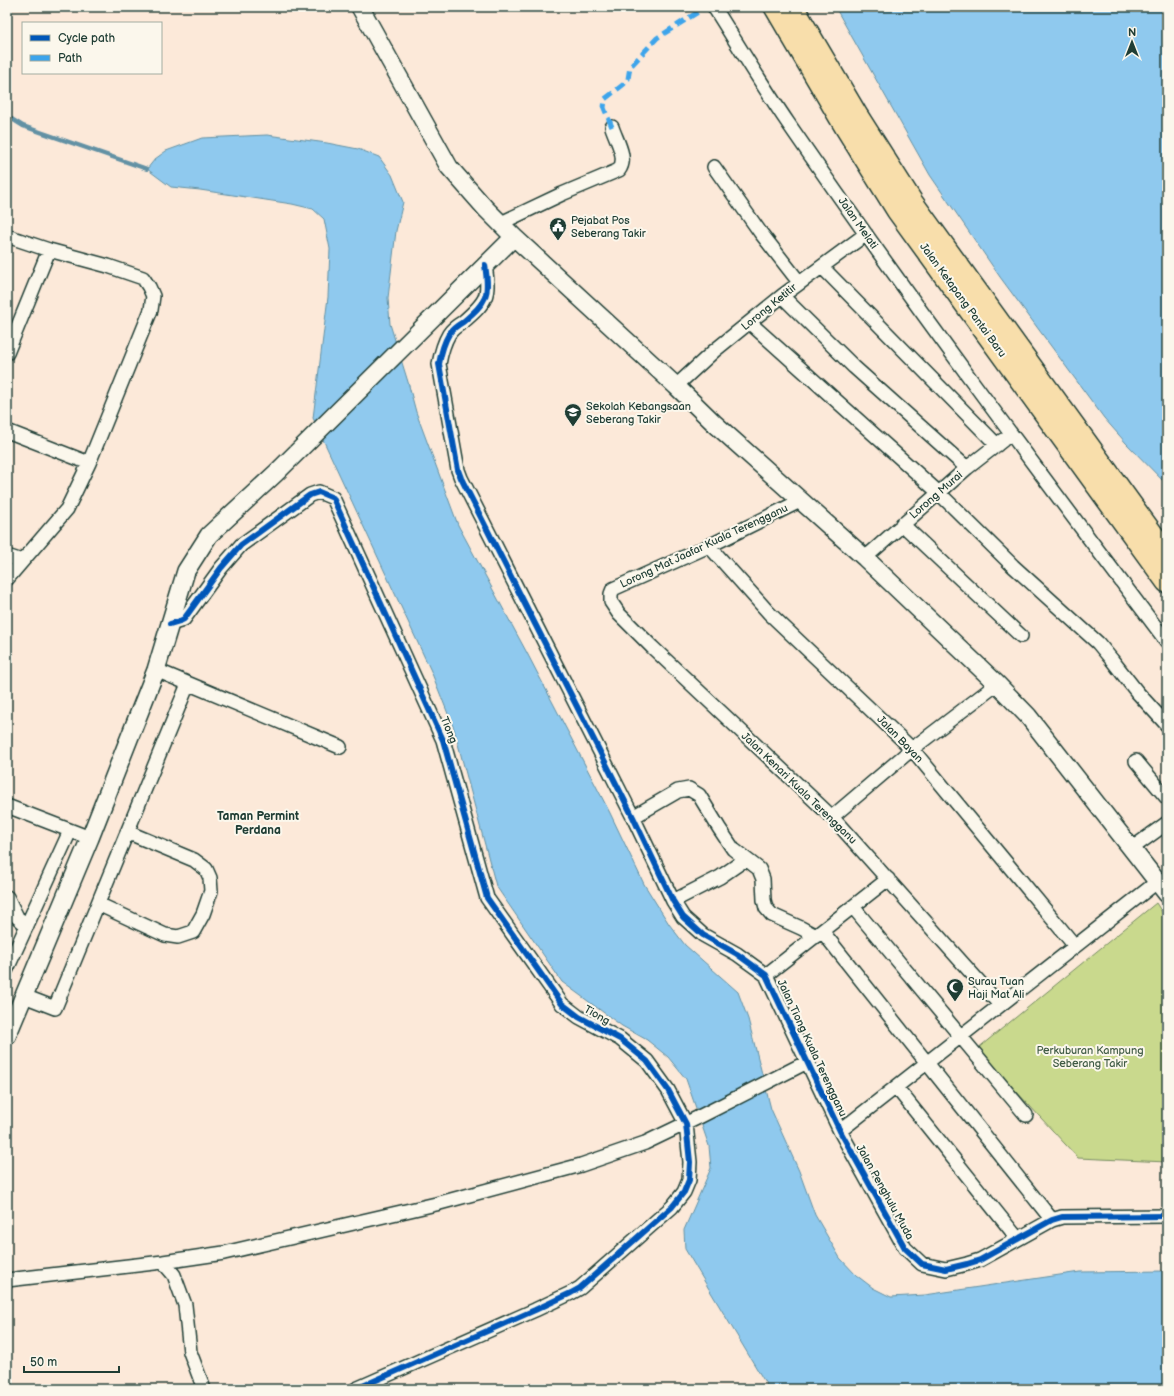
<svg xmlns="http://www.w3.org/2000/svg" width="1174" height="1396" font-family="'Balsamiq Sans',sans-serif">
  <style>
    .green { fill: #c9d98d; stroke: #748b60 }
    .water { fill: #8fc9ee; stroke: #6291a4 }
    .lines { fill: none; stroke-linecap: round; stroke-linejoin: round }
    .stream { stroke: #6291a4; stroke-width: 4 }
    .minor-casing { stroke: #1f3d34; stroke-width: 16 }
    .tertiary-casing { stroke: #1f3d34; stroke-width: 20 }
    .primary-casing { stroke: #1f3d34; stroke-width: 24 }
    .minor { stroke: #fbf7ec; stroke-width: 13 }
    .tertiary { stroke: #fbf7ec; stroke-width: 17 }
    .primary { stroke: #f8deab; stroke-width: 21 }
    .quiet { stroke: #3da4eb; stroke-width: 5; stroke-dasharray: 10 5; stroke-linecap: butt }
    .cycleway-casing { stroke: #fbf7ec; stroke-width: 8 }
    .cycleway { stroke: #0057b8; stroke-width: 6 }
    .labels { text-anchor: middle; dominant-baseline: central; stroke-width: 4; stroke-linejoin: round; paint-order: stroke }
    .poi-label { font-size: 11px; fill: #1f3d34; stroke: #fbf7ec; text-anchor: start }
    .street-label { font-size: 11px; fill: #1f3d34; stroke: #fbf7ec }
    .park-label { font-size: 11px; fill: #415c46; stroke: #fbf7ec }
    .neighbourhood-label { font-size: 12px; font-weight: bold; fill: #1f3d34; stroke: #fbf7ec }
  </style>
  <rect width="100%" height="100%" fill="#fce9d9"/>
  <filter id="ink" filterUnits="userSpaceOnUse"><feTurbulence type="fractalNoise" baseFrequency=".025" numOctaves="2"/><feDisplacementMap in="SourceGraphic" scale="8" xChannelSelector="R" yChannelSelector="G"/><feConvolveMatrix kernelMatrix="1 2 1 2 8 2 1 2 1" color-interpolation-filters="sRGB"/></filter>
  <g filter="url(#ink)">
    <path class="green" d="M1156,903L1167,920V1162L1078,1158L977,1049Z"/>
    <path class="water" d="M835,7H1167V485L1126,443L1104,418L1000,277L930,175Z
      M267,135L327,143L358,149L379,157L392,175L403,202L396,231L388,298L390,324L408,382L416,412L458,525L527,653L610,813L644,884L669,924L685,945L738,992L748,1019L771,1109L799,1171L815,1215L840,1258L856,1275L873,1288L891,1297L925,1295L1080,1272L1167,1271V1389H769L685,1249L684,1230L711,1168L709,1146L686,1079L668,1057L647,1040L622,1026L562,982L496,886L454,729L431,671L313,418L328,297L330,249L324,219L313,209L292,204L200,190L171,187L147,169L155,159L166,151L202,138Z"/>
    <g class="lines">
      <path class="stream" d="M7,116L23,126L147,169"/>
      <g class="minor-casing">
        <path id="minor" d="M714,7C738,45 762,85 788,123C909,299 1038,471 1167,642
          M714,167L760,232L799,282
          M501,223L562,194L619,170C628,158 616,140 612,127
          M7,236L49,250L108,266L143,278L149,287L153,296L151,310L89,463L67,509L7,579
          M485,265C490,297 487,301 463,322C458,325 452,329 449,334C443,344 441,353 439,364L458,470L461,478L633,817L673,901L683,917L703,935L737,954L766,975L840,1131L905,1248L922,1264L946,1269L967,1264L980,1260L1052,1220L1062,1217L1167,1216
          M822,267L997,445
          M782,296L854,367L967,468
          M750,323L939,493L1013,566L1098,643L1112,660L1137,692L1167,725
          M7,353L49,250
          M676,386L714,351L782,296L866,234
          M7,431L89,463
          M800,501L709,546L613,589L611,594V602L619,614L652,647L832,817L1000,1005
          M902,524L1021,636
          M709,546L769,613L912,749L1075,946
          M7,556L22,561
          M865,558L967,468L1003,440
          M170,624L180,621L184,619L221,568L241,545L310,495L319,492L333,498L443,740L487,898L562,1004L579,1017L620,1039L647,1061L668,1090L686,1124L690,1162L689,1180L684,1192L672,1207L580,1288L571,1293L535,1310L356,1389
          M156,670L340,747
          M1136,761L1167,798
          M7,806L90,838
          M633,817L678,791L689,789L699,795L719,828L733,849L759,869L763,879L764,900L766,908L772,915L801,928L816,936
          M832,817L912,749L997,684
          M1131,849L1167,823
          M7,897L17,917L27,926
          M673,901L720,877L746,859
          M98,904L165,935L178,937L193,932L203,914L211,891L210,878L206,869L194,860L127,832
          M853,907L1026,1115
          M822,931L1052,1220
          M7,969L70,831
          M766,975L888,879
          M24,996L55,1008L188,684
          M896,1087L1018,1239
          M840,1131L1157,882
          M163,1262L174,1275L185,1305L190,1352L204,1389
          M7,1280L163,1262L224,1253L436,1204L581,1165L645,1143L697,1118L807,1062"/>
      </g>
      <g class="tertiary-casing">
        <path id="tertiary" d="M360,7L449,167L486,209L514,237L676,386L714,423L865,558L997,684L1028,716L1167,894
          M7,1036L90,838L156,670L186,571L209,535L276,473L514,237"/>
      </g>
      <g class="primary-casing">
        <path id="primary" d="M775,7L846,128L897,210L1167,582
          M793,7L858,117L912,202L1167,554"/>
      </g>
      <use href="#minor" class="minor"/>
      <use href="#tertiary" class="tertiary"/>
      <use href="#primary" class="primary"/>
      <path class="quiet" d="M612,127L604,108L605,99L624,84L628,79L630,67L657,38L706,7"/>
      <g class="cycleway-casing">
        <path id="cycleway" d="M485,265C490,297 487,301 463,322C458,325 452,329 449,334C443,344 441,353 439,364L458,470L461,478L633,817L673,901L683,917L703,935L737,954L766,975L840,1131L905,1248L922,1264L946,1269L967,1264L980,1260L1052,1220L1062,1217L1167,1216
          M170,624L180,621L184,619L221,568L241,545L310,495L319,492L333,498L443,740L487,898L562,1004L579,1017L620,1039L647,1061L668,1090L686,1124L690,1162L689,1180L684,1192L672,1207L580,1288L571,1293L535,1310L356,1389"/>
      </g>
      <use href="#cycleway" class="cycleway"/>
    </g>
  </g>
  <defs>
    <g id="civic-pin" transform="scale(0.9)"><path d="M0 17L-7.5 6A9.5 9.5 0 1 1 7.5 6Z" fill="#1f3d34" stroke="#fbf7ec"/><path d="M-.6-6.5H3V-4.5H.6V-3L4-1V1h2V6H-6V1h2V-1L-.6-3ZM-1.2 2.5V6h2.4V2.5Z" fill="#fff"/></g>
    <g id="school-pin" transform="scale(0.9)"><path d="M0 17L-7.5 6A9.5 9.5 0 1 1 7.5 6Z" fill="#1f3d34" stroke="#fbf7ec"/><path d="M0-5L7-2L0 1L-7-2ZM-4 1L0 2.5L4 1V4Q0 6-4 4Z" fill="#fff"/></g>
    <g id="mosque-pin" transform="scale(0.9)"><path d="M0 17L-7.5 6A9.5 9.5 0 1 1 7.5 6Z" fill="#1f3d34" stroke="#fbf7ec"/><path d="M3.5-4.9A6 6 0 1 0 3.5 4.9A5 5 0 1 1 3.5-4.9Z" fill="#fff"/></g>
  </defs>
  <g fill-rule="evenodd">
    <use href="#civic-pin" x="558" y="226"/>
    <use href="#school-pin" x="573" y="412"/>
    <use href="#mosque-pin" x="955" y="987"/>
  </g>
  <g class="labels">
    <g class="poi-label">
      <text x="571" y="220">Pejabat Pos<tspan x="571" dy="13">Seberang Takir</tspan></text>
      <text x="586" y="406">Sekolah Kebangsaan<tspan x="586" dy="13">Seberang Takir</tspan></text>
      <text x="968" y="981">Surau Tuan<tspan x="968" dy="13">Haji Mat Ali</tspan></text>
    </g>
    <g class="street-label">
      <text transform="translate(858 223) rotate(55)">Jalan Melati</text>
      <text transform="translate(963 300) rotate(54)">Jalan Ketapang Pantai Baru</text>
      <text transform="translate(769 307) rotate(-39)">Lorong Ketitir</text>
      <text transform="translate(936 495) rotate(-41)">Lorong Murai</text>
      <text transform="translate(704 546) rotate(-25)">Lorong Mat Jaafar Kuala Terengganu</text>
      <text transform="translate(449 730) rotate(68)">Tiong</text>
      <text transform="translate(900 739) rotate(46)">Jalan Bayan</text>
      <text transform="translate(799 788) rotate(44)">Jalan Kenari Kuala Terengganu</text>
      <text transform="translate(597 1015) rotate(30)">Tiong</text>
      <text transform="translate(812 1048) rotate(65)">Jalan Tiong Kuala Terengganu</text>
      <text transform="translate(885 1192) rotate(61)">Jalan Penghulu Muda</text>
    </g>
    <g class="park-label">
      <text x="1090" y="1050">Perkuburan Kampung<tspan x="1090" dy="13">Seberang Takir</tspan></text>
    </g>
    <g class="neighbourhood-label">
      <text x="258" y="816">Taman Permint<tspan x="258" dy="14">Perdana</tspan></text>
    </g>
  </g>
  <rect width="1174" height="1396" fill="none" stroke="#fbf7ec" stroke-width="24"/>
  <rect x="12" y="12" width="1150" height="1372" fill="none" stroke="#1f3d34" stroke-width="1.5" filter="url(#ink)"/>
  <rect x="22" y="22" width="140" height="52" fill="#fbf7ec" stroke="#a3ada2"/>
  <rect x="30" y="35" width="20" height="6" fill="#0057b8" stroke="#a3ada2"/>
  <text x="58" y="42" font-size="12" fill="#1f3d34">Cycle path</text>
  <rect x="30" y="55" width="20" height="6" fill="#3da4eb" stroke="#a3ada2"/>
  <text x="58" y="62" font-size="12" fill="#1f3d34">Path</text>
  <g transform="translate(1132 42)" stroke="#fbf7ec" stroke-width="3" paint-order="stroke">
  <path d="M0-3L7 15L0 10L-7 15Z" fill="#1f3d34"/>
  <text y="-6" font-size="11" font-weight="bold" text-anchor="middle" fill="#1f3d34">N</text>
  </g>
  <path d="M24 1366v6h95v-6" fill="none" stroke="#1f3d34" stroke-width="2"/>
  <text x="30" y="1366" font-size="12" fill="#1f3d34" stroke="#fbf7ec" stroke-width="3" paint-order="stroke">50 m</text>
</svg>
